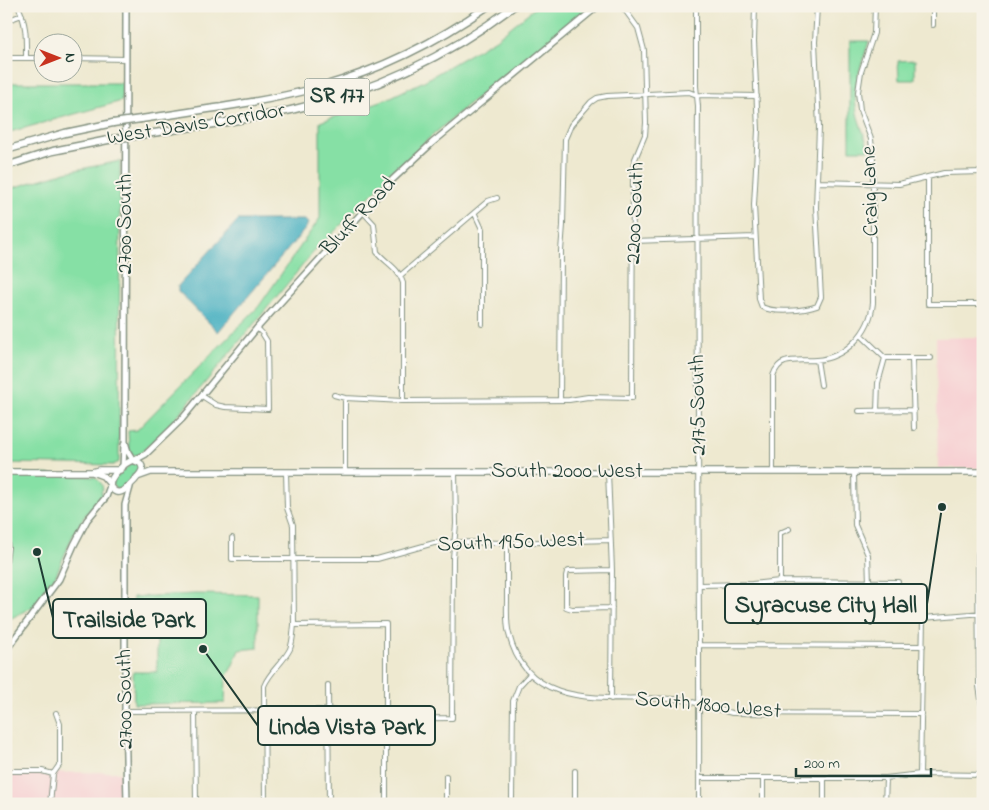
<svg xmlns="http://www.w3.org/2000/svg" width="989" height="810" font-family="'Indie Flower',sans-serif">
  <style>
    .built { fill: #f7cfd2 }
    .green { fill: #86e0a5; stroke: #528e6c }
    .water { fill: #41adc0; stroke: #30757a }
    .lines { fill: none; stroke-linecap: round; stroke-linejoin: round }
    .street-casing { stroke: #869382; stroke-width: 6 }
    .secondary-casing { stroke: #869382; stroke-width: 8 }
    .primary-casing { stroke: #869382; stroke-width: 8 }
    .highway-casing { stroke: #869382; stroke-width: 9 }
    .street { stroke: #fff; stroke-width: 4 }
    .secondary { stroke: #fff; stroke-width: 5 }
    .primary { stroke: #fff; stroke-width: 5.5 }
    .highway { stroke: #fff; stroke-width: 6 }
    .highway-bridge-casing { stroke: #869382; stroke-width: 9; stroke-linecap: butt }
    .highway-bridge { stroke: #fff; stroke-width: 6 }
    .labels { text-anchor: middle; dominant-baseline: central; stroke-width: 4; stroke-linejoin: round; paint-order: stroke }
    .shield { fill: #f7f3e8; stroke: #60746a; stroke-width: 1 }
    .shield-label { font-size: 21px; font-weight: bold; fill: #1f3d34 }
    .street-label { font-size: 22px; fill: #1f3d34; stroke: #f7f3e8 }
    .leader { fill: none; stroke: #1f3d34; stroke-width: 2 }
    .callout-dot { fill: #1f3d34; stroke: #f7f3e8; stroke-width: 2 }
    .callout { fill: #f7f3e8; stroke: #1f3d34; stroke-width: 2 }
    .callout-label { font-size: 24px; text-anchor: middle; font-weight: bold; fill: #1f3d34 }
  </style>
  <rect width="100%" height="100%" fill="#f7f3e8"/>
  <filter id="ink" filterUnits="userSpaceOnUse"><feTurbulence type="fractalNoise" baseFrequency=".02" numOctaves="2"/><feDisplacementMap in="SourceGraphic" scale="10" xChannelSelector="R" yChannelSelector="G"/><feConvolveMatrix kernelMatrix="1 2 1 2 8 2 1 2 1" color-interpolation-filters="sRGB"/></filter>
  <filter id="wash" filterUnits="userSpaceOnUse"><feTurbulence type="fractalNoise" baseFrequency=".0096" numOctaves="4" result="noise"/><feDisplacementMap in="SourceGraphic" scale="20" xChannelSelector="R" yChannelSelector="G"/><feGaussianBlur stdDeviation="1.12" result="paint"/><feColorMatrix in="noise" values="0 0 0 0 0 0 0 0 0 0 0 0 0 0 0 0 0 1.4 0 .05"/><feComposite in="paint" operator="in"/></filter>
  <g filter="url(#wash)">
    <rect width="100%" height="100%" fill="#eee9d0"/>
    <path class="built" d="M983,337V468H938L936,338Z
      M120,772V804H6V773Z"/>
    <path class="green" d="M537,6H592L466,106L416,150L312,254L185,407L160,435L138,455H132L129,449L128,431L137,430L259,306L320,218V122L387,99L424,81L496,39Z
      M850,41H869C861,69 850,87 858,117C861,128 866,139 869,150H850Z
      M915,60V80H899L898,61Z
      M6,83H122V101L6,133Z
      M120,161L119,462L113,465L6,463V190L66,172Z
      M133,463L138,465L139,471L123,488L116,489L113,485L114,480L130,464Z
      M6,472L95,477C100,482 105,485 101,493L103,494L84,517L73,535L56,575L34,606L6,621Z
      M195,594L258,595V648L239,650L232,667L226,677L225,703L134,704L133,672H157V628L132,626L133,597Z"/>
    <path class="water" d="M238,220H305L308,223L306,228L218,332L178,291V286Z"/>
  </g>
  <g filter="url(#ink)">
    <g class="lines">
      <g class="street-casing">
        <path id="street" d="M18,6C27,25 26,38 26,58
          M696,6V86L698,106C696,339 700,571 699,804
          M755,6L754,41L758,130L754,205L759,299L762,307C774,313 804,311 817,306L821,297L816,207L819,127L815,42L817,6
          M6,21L22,15
          M933,25V6
          M6,58H42
          M72,58L126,59
          M928,177V304H983
          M817,182L899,184L944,173L983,172
          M362,211L374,224L377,252C386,263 399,268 403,283V401
          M475,214L482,229V324
          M633,241L755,237
          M401,275L488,201L497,198
          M861,335L885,358
          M885,358H931
          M912,358L914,428
          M817,360L821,385
          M334,395L345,398L403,401L569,400L588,397L632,398L633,168L635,159L645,135L646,123L644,50L638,28L622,6
          M202,396L216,405L225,407L268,409L267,341L262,333L257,328
          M345,398V472
          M560,400L561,251L563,225L565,139L571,125L591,102L597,98L607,96L689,92L697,95L757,96
          M859,411L914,410
          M877,411L878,383L885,358
          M608,472L612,570L611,699
          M773,472V376C775,370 778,364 785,362C794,359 806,361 816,360C846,358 870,332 873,303V159L871,139L860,110L858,92L861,72L874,33L875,6
          M854,473L855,525L868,555L869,582
          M6,537L8,547L6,561
          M232,538V559H377L434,543L454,542L507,543L610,540
          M983,538V540
          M507,543C507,562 507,581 507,600C507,611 506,623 509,634C528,714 612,695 673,699C693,700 712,708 732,713L922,714
          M983,544L980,547L978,555L979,686L983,712
          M612,570L569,571L567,572L566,576V607L572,609L612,608
          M780,581V533L789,529
          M699,585L752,584L780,581L898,582
          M294,625L386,624V804
          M700,645L923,646
          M328,685L329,804
          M125,711L328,710L352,713L371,719L452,718L453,558L456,524L455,472
          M195,711L196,804
          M6,771H42L53,774
          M575,771V804
          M920,774L923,618L983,613
          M699,778H886L920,774L983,775
          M763,778V804
          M824,779V804
          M512,798L513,701L519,686L530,674
          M50,804L53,774L60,764V724L56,713
          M265,804L264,686C270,671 283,663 290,649C293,641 293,633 294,625L293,525L287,508L286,472
          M446,804V776
          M885,804L886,778"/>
      </g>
      <g class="secondary-casing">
        <path id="secondary" d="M126,6L125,442L128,452L133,460
          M135,460L146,454L182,419L257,328L391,181L432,143L598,6
          M123,467L124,445
          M6,650L59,579L74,545L87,520L106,497L110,486
          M127,804L125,711V505L130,487"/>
      </g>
      <g class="primary-casing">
        <path id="primary" d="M133,460L140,463C142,466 143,467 142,470C141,474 137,477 135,480C128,487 118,500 110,486C110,476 124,463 133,460Z
          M6,472H92L99,470H120
          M92,472L103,476L110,484
          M137,477L151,472H983"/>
      </g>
      <g class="highway-casing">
        <path id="highway" d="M141,119C200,110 262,103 320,87C380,70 437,42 488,6
          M141,135C191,127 242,121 291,110C372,92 448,56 514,6
          M6,150L65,133L113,123
          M6,166L53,151L113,139"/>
      </g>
      <use href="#street" class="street"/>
      <use href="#secondary" class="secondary"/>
      <use href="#primary" class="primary"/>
      <use href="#highway" class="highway"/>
      <g class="highway-bridge-casing">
        <path id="highway-bridge" d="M113,123L141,119
          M113,139L141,135"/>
      </g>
      <use href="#highway-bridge" class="highway-bridge"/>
    </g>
  </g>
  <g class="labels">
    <rect class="shield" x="304.5" y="78.5" width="65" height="37" rx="4"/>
    <g class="shield-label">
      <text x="337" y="97">SR 177</text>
    </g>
    <g class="street-label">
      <text transform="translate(196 125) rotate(-9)">West Davis Corridor</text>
      <text transform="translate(871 191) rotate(-92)">Craig Lane</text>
      <text transform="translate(636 213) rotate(-88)">2200 South</text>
      <text transform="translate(359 217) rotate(-47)">Bluff Road</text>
      <text transform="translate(126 224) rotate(-90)">2700 South</text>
      <text transform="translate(699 405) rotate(-91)">2175 South</text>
      <text x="567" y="472">South 2000 West</text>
      <text transform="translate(511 543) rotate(-2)">South 1950 West</text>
      <text transform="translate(126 699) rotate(-91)">2700 South</text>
      <text transform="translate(708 706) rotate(5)">South 1800 West</text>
    </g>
  </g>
  <path class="leader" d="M942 507L927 604M37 552L53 618M203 649L258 726"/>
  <g class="callout-dot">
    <circle cx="942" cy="507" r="5"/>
    <circle cx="37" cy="552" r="5"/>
    <circle cx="203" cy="649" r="5"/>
  </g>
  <g class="callout">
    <rect x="725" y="584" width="202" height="39" rx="5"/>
    <rect x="53" y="599" width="153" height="39" rx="5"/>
    <rect x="258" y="706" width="177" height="39" rx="5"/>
  </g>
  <g class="callout-label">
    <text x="826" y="612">Syracuse City Hall</text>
    <text x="129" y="627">Trailside Park</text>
    <text x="347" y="734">Linda Vista Park</text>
  </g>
  <rect width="989" height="810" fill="none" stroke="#f7f3e8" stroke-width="25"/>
  <g transform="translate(58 58) rotate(90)"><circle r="24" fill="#f7f3e8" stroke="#a1aaa0"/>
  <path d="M0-4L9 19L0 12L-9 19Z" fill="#c8321e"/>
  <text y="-8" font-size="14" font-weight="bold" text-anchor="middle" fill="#1f3d34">N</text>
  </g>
  <path d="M796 768v8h135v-8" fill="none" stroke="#1f3d34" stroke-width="2.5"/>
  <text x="804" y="768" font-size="15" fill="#1f3d34" stroke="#f7f3e8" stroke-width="4" paint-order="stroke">200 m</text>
</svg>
